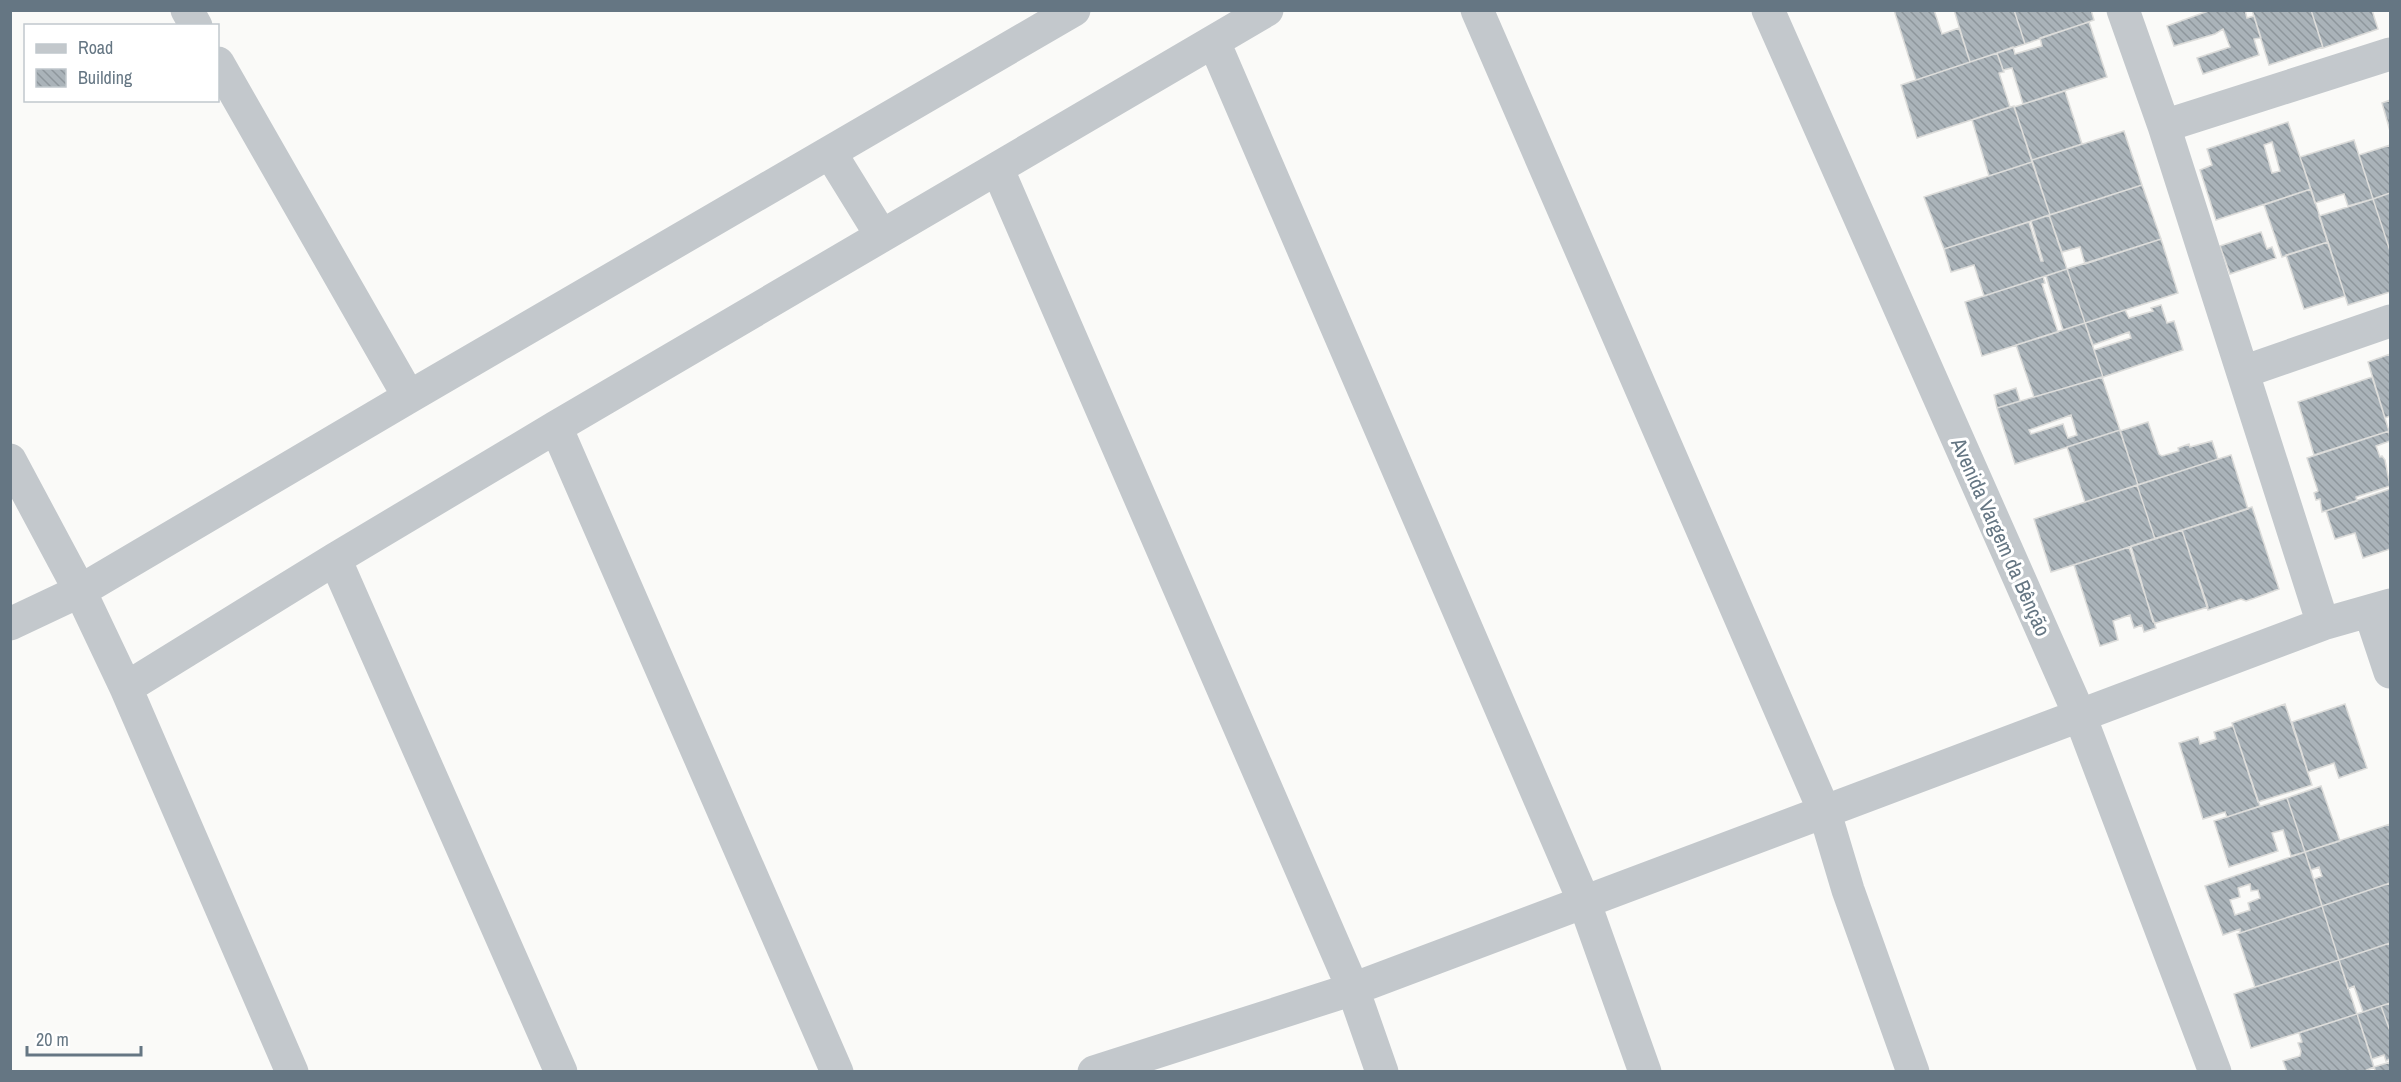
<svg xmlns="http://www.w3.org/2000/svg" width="2401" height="1082" font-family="'Archivo Narrow',sans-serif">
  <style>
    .building { fill: url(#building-back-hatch); stroke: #dcdcda; stroke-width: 1.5; fill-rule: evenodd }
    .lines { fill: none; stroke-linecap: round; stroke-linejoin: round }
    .minor { stroke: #c3c8cc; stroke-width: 33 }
    .labels { text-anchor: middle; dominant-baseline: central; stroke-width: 6; stroke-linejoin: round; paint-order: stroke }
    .street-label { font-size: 21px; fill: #657683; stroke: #fff }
  </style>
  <defs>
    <pattern id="building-back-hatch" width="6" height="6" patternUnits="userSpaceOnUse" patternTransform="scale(1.5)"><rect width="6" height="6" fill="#aab3b9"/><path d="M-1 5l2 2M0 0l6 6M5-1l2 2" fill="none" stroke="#8e969c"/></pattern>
  </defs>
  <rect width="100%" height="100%" fill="#fafaf8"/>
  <path class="building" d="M1894,10H1934L1942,34L1959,28L1970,62L1916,80Z
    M1954,10H2014L2025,44L1970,62Z
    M2014,10H2091L2094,20L2025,44Z
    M2211,10H2245L2247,18L2254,16L2261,38L2254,39L2259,55L2203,74L2197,58L2230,47L2223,29L2215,34L2174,46L2167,26Z
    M2252,10H2311L2323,47L2269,65Z
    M2311,10H2372L2378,29L2323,48Z
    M2089,22L2107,77L2023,104L2012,68L2003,70L1997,53L2013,47L2015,54L2042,46L2040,38Z
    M1997,53L2004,72L1999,73L2010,107L1917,138L1901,85Z
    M2065,91L2082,144L2032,160L2014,107Z
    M2390,100V131L2382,103Z
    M2014,106L2032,162L1989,176L1972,120Z
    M2288,122L2311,189L2216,220L2200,170L2212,165L2207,149ZM2272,142L2280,171L2272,173L2264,145Z
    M2124,131L2142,185L2050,215L2032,160Z
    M2354,140L2373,199L2348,206L2344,194L2315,203L2300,157Z
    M2390,145V193L2373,199L2359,155Z
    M2032,162L2050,215L1944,249L1924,197Z
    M2142,185L2161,239L2085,264L2080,247L2062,252L2049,215Z
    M2311,189L2328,242L2282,257L2264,205Z
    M2390,193V251L2373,199Z
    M2373,199L2390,251V292L2348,305L2319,216Z
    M2049,215L2067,269L1984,296L1974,265L1951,272L1944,249L2029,222L2041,261H2043L2031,221Z
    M2261,232L2267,249L2272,247L2276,258L2230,274L2220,246Z
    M2161,239L2178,293L2085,323L2067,269Z
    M2328,242L2345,296L2304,309L2286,255Z
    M2067,269L2085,323L2063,330L2046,276Z
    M2043,277L2045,283L2042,284L2058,332L1982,356L1965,302Z
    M2161,305L2167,323L2174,321L2183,350L2103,377L2094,350L2131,338L2129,332L2093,345L2085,323L2125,310L2129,318L2153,311L2151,308Z
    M2085,323L2103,377L2034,397L2016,345Z
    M2390,354V416L2385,418L2368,362Z
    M2102,377L2120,430L2015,464L1997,408ZM2071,415L2077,435L2068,438L2063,424L2031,434L2029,430Z
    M2372,377L2389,431L2314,455L2298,402Z
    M2016,388L2020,401L1997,408L1994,395Z
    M2148,422L2159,454L2162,456L2179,451L2178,448L2189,444L2190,447L2212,441L2218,459L2138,485L2120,431Z
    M2120,430L2138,485L2085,502L2067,447Z
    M2389,431L2390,441L2376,446L2380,457L2382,456L2385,460L2390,486L2356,497L2357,501L2322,512L2320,499L2316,500L2314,493L2318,491L2307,458Z
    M2231,455L2248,509L2155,539L2137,485Z
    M2137,485L2155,539L2051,572L2034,519Z
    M2390,489V549L2363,558L2355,533L2335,539L2326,511Z
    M2252,507L2279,589L2255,598L2246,601L2241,599L2208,610L2182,530Z
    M2182,530L2208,607L2156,623L2153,622L2131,546Z
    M2129,547L2156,628L2144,632L2142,625L2134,628L2130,615L2113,621L2118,640L2100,646L2074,565Z
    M2285,704L2312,785L2258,802L2232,723Z
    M2345,704L2367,768L2339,778L2334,763L2308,772L2292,722Z
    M2233,726L2260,806L2227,817L2225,812L2203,819L2179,743L2198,737L2200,744L2216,739L2214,732Z
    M2321,786L2340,841L2305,852L2287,798Z
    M2287,798L2305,852L2291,856L2283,830L2272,833L2278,851L2229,867L2214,821Z
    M2390,824V883L2322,906L2314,879L2322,876L2319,867L2311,870L2305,852Z
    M2305,852L2322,906L2240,933V929L2223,935L2205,886ZM2250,884L2251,891L2258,890L2260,898L2248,903L2250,910L2235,915L2230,900L2240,897L2238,888Z
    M2390,883V943L2339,960L2322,906Z
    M2322,906L2339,960L2255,987L2237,934Z
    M2390,943V1003L2363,1012L2354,986L2348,989L2339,960Z
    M2339,960L2357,1014L2251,1048L2234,994Z
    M2390,1003V1031L2381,1006Z
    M2381,1006L2390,1031V1059L2386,1061L2384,1055L2372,1059L2357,1014Z
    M2357,1014L2374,1067L2362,1072H2287L2283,1061L2300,1056L2301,1051L2298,1043L2302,1042L2299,1033Z
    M2390,1062V1072H2376L2374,1067Z"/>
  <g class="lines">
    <path class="minor" d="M187,10L196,26
      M1477,10L1825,813L1848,890L1913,1072
      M1768,10L2080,716L2215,1072
      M2123,10L2164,126L2323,624
      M1214,42L1585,904L1645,1072
      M218,63L409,397
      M2164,126L2390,54
      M831,154L881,235
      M998,170L1353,989L1382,1072
      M2243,372L2390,321
      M556,427L837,1072
      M10,460L80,591L126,688L292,1072
      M335,559L561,1072
      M2370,612L2390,672
      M10,624L80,591L409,397L1074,10
      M126,688L335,559L556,427L1267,10
      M1094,1072L1353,989L2323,624L2390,605"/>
  </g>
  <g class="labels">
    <g class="street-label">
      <text transform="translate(2001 537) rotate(66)">Avenida Vargem da Bênção</text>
    </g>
  </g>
  <rect width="2401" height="1082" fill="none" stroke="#657683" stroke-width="24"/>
  <rect x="24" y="24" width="195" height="78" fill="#ffffff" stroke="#c1c8cd" stroke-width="1.5"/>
  <rect x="36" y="44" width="30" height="9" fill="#c3c8cc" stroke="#c1c8cd" stroke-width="1.5"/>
  <text x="78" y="54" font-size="18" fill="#657683">Road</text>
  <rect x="36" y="69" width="30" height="18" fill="url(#building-back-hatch)" stroke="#c1c8cd" stroke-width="1.5"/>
  <text x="78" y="84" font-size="18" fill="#657683">Building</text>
  <path d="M27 1046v9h114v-9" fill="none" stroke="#657683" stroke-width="3"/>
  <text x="36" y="1046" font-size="18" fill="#657683" stroke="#ffffff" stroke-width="4.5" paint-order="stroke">20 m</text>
</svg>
